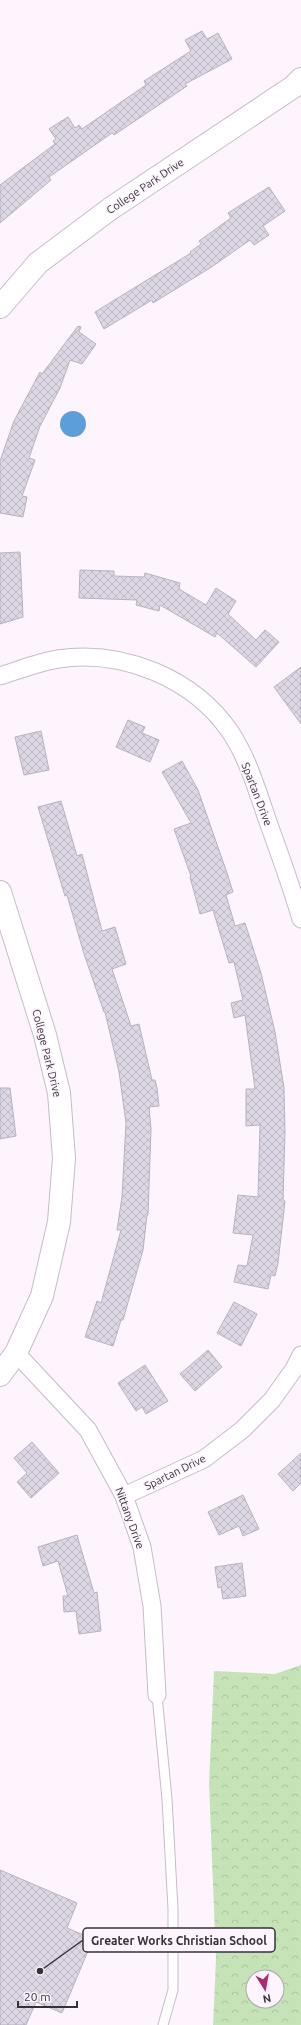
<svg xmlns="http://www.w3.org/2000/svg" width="301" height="2025" font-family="Ubuntu,sans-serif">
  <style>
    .forest { fill: url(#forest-crowns); fill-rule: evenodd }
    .water { fill: #5c9fd8 }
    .building { fill: url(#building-cross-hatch); stroke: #b8b1bf }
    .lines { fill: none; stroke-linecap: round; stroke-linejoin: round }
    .service-casing { stroke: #c6bcc8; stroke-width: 11 }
    .minor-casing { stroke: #c6bcc8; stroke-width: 19 }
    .tertiary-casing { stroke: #c6bcc8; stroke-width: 24 }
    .service { stroke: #fff; stroke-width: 9 }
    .minor { stroke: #fff; stroke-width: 17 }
    .tertiary { stroke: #fff; stroke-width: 22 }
    .labels { text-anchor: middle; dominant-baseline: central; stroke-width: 3; stroke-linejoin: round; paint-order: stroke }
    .street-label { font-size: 11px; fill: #363237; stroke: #fdf4fe }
    .leader { fill: none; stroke: #363237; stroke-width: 1.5 }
    .callout-dot { fill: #363237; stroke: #fdf4fe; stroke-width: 1.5 }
    .callout { fill: #fdf4fe; stroke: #363237; stroke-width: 1.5 }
    .callout-label { font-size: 12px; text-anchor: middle; font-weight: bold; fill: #363237 }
  </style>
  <defs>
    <pattern id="forest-crowns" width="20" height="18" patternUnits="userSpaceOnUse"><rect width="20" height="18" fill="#c6e3b8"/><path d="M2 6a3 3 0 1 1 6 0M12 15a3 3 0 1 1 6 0" fill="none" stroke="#abc39f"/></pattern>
    <pattern id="building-cross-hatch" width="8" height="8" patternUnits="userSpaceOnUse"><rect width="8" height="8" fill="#ddd7e5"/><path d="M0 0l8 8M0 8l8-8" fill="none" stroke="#beb9c5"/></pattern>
  </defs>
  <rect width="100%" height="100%" fill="#fdf4fe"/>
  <path class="forest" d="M301,1665V2025H213L216,1960L209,1784L214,1671L275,1674ZM253,1977H277V2001H253Z"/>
  <path class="water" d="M60 424a13 13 0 1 1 26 0a13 13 0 1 1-26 0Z"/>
  <path class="building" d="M202,31L207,39L218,33L232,59L185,84L187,86L114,135L112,133L49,177L51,180L0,223V185L55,144L53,141L56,139L49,129L68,117L75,128L79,125L82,129L146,85L144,81L191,51L185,40Z
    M269,187L285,211L263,226L269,235L254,245L250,240L210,268L153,303L152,300L104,329L95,312L191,253L190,252L201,244L199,241L231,218L228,213Z
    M78,326L81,327L79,332L96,344L82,364L70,360L60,388L40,426L29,458L35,460L22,496L27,497L23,517L0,513V461L14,421L40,372L42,374Z
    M20,552L23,617L0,624V553Z
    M80,570L114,571V576L144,577L145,573L180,583L179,589L206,605L216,588L236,601L228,614L256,640L265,630L279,642L256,667L217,633L215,637L160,605L159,611L136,605L137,600L79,598Z
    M301,667V724L274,687Z
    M128,720L145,727L142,733L159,740L150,762L116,747Z
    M41,731L49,770L24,775L15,737Z
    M182,761L198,790L227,873L233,892L226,895L235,926L245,923L261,973L275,1032L284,1088L285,1131L283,1200L285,1201L278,1263L275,1276L271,1275L268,1289L234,1282L238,1265L247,1266L253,1235L233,1233L238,1195L258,1197L260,1125L246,1126V1089H255L245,1015L234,1018L231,1003L243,1000L234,962L229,963L213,910L200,914L190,877L191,876L174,829L191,823L162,772Z
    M61,801L77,856L82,854L102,931L115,927L126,964L112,969L131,1026L139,1024L152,1080H155L157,1088L159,1106L149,1107L151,1129L148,1215H147L143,1250L123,1320H121L113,1346L85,1337L97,1301L101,1303L121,1230H117L122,1197L126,1123L119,1072L105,1012H104L84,954L67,895L65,896L38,807Z
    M0,1088H10L16,1136L0,1139Z
    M234,1302L257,1314L241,1346L217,1333Z
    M208,1350L222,1367L195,1391L180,1374Z
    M145,1365L168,1401L146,1414L142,1407L136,1411L118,1383Z
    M32,1442L59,1473L31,1498L17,1482L27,1473L14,1458Z
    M301,1453V1483L293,1491L278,1474Z
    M243,1495L259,1529L243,1536L239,1526L219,1535L208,1512Z
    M77,1535L94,1593L97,1592L101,1631L79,1634L76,1611L64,1612L63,1596H68L58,1561L43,1566L38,1547Z
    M242,1563L246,1596L223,1599L221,1587L218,1588L215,1567Z
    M0,1870L77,1903L67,1928L93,1939L62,2013L36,2002L26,2025H0Z"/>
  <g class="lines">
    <g class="service-casing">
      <path id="service" d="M157,1695L167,1799L173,1909V1990L163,2025"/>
    </g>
    <g class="minor-casing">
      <path id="minor" d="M0,676C19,670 39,662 58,659C122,649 194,678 231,733C248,759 257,790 267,819C279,852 291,885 301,919
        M16,1353L88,1430L124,1496L142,1547L152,1606L157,1695
        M124,1496L204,1459L242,1430L272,1400L294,1369L301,1355"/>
    </g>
    <g class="tertiary-casing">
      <path id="tertiary" d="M0,307L38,263L110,209L293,87L301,79
        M0,892L45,1035L59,1093L64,1158L59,1222L42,1296L16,1353L0,1375"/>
    </g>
    <use href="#service" class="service"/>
    <use href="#minor" class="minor"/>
    <use href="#tertiary" class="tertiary"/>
  </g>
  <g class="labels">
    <g class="street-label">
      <text transform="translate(145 186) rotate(-34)">College Park Drive</text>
      <text transform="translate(257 794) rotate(69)">Spartan Drive</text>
      <text transform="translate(47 1053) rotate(76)">College Park Drive</text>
      <text transform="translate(175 1472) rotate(-26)">Spartan Drive</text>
      <text transform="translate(130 1518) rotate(70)">Nittany Drive</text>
    </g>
  </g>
  <path class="leader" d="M40 1971L83 1940"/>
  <circle class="callout-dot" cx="40" cy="1971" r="4"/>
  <rect class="callout" x="83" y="1928" width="192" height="24" rx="4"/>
  <g class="callout-label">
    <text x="179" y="1945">Greater Works Christian School</text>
  </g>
  <g transform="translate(265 1989) rotate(169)"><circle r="19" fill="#fdf4fe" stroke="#ada6ae"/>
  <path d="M0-3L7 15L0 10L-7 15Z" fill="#ad2a73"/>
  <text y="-6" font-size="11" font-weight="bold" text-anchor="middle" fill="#363237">N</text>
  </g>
  <path d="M18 2001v6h59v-6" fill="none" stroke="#363237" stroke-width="2"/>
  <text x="24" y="2001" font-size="12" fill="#363237" stroke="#fdf4fe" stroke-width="3" paint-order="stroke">20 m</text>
</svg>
